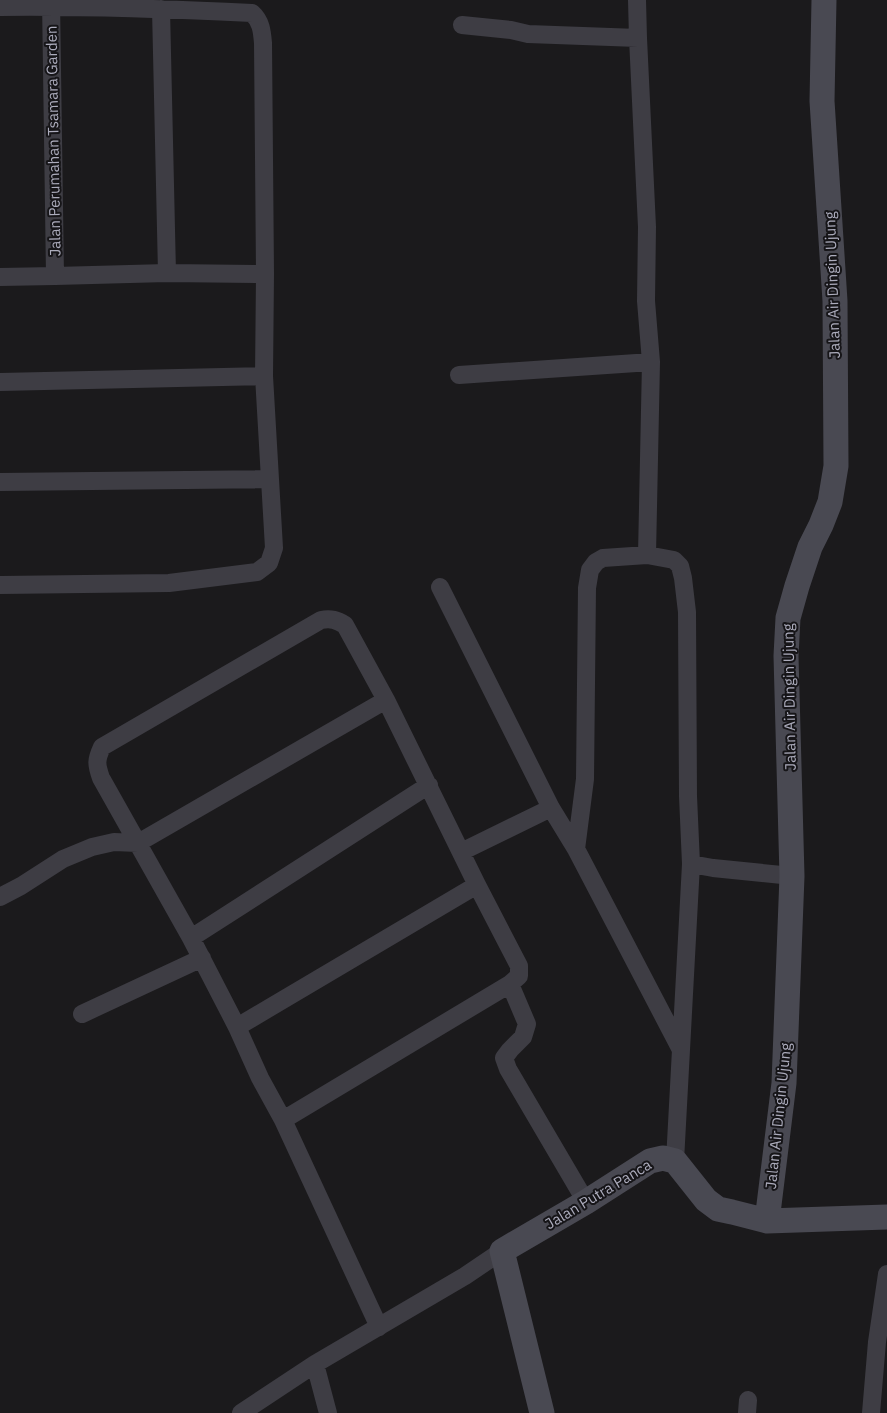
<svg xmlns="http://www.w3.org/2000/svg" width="887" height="1413" font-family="'IBM Plex Sans',sans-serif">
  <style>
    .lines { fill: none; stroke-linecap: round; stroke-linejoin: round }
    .street { stroke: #3e3d44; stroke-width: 18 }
    .secondary { stroke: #494952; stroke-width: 25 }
    .labels { text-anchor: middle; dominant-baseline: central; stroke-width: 4; stroke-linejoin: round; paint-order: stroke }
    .street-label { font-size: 15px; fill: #acacbc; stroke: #161518 }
  </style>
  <rect width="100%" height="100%" fill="#1b1a1c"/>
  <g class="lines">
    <path class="street" d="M637,0L638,38L647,227L646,301L651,362L647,555
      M0,7C84,6 168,9 252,13C261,21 262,31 263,43L265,274L264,376L274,548L269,563L257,572L169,583L0,585
      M161,9L167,273
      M462,25L511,30L528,34L638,38
      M55,276L167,273L265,274
      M0,277L55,276L51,0
      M459,375L651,362
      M0,382L264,376
      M0,482L270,479
      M440,587L551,808L576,849L680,1048
      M576,849L585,779L587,588L590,570L596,562L603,558L647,555L674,560L680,566L683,578L687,612L688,796L691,864L675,1161
      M461,852L551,808
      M691,864L713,868L792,876
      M0,897L21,886L63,859L92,847L114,842L138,843L386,700
      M191,938L429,785
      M510,984L527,1024L523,1037L510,1050L504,1058L508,1069L586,1202
      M82,1014L202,958
      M237,1027L477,885
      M283,1120L510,984L519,976V966L477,885L386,700L345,625C337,620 331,618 321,620L102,747C96,760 96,764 101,778L191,938L237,1027L260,1078L283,1120L379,1327
      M315,1364L328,1413
      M241,1413L315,1364L465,1276L502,1251
      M747,1413L748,1400
      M871,1413L877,1342L887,1274"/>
    <path class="secondary" d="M767,1221L784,1083L792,876L786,656L788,618L797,586L810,547L821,525L830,502L836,466L835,301L822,101L824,0
      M542,1413L502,1251L586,1202L650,1161L663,1158L675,1161L706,1200L718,1209L732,1212L767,1221L887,1217"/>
  </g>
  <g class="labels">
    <g class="street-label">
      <text transform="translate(53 141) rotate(-91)">Jalan Perumahan Tsamara Garden</text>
      <text transform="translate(832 285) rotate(-92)">Jalan Air Dingin Ujung</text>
      <text transform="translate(789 697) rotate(-91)">Jalan Air Dingin Ujung</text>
      <text transform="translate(778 1116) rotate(-84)">Jalan Air Dingin Ujung</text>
      <text transform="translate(598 1194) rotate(-31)">Jalan Putra Panca</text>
    </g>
  </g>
</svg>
